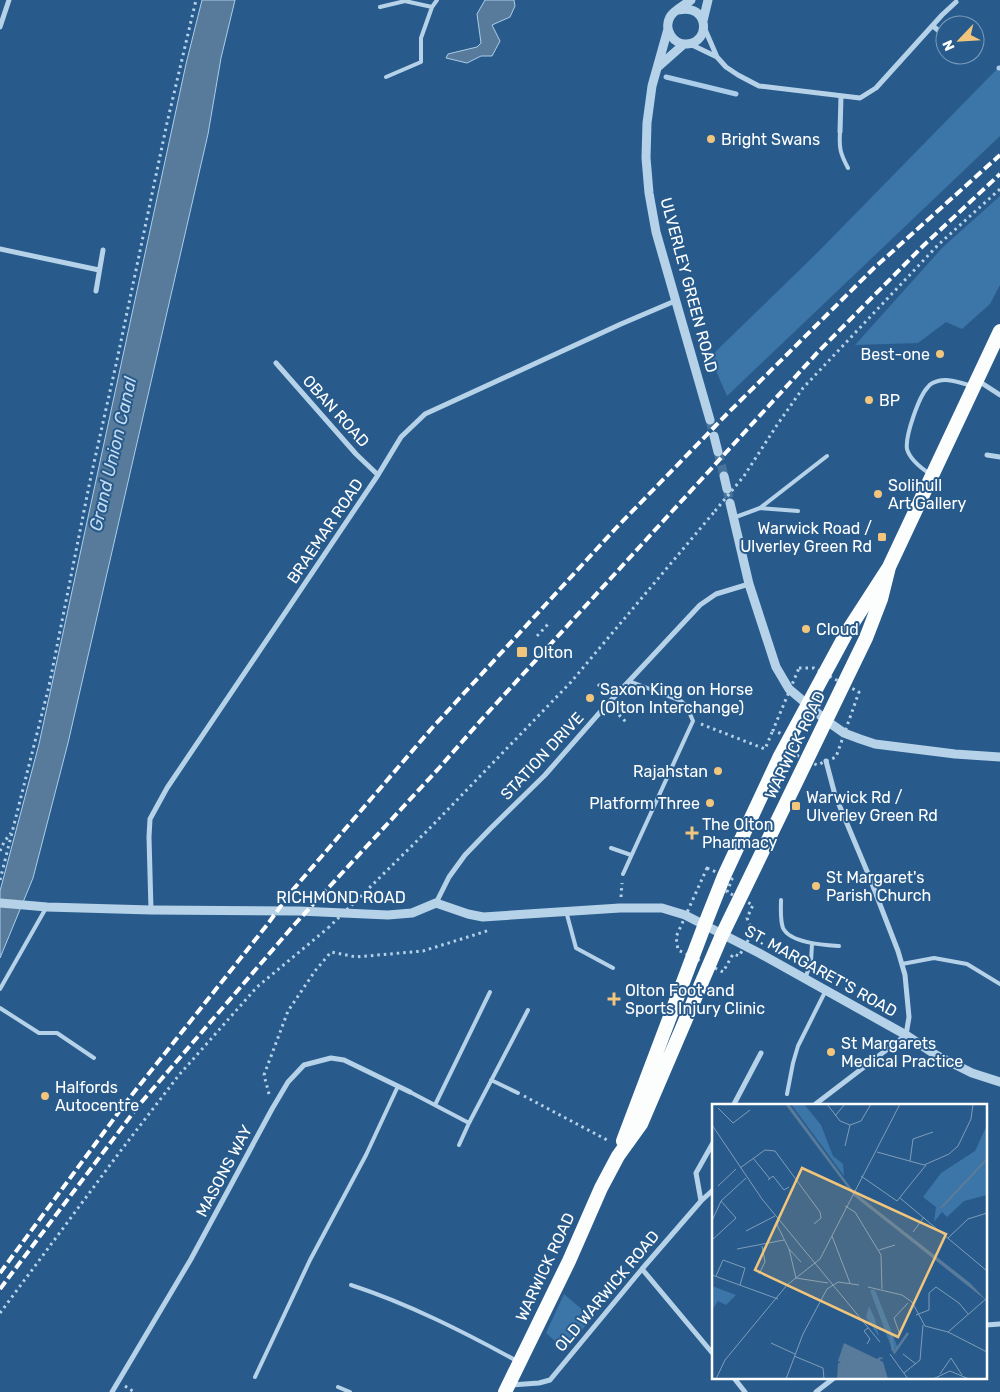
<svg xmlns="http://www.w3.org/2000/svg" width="1000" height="1392" font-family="Rubik,sans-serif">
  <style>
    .green { fill: #3c75a7 }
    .water { fill: #587b9b; stroke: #abcdea }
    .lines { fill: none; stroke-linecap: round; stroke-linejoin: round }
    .stream { stroke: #abcdea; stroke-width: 5 }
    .tertiary-tunnel { stroke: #48749c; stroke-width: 9; stroke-dasharray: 9 4.5; stroke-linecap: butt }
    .path { stroke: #b6d2e9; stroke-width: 3; stroke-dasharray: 2.5 4; stroke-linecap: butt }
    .service { stroke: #b6d2e9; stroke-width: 4 }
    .minor { stroke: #b6d2e9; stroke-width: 5 }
    .tertiary { stroke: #b6d2e9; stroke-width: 9 }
    .trunk { stroke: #fcfefe; stroke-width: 14 }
    .rail { stroke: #fff; stroke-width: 4; stroke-dasharray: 9 4; stroke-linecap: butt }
    .path-bridge { stroke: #b6d2e9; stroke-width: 3; stroke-dasharray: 2.5 4; stroke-linecap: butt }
    .poi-dot { fill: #f1c57c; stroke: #285b8b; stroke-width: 2 }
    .labels { text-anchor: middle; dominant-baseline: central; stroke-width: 4; stroke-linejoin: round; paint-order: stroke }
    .poi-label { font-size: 16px; fill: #fff; stroke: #285b8b; text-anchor: start }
    .street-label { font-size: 16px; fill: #fff; stroke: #285b8b }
    .water-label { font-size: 18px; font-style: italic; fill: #c2dbf1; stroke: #285b8b }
    .inset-river { fill: none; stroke: #587b9b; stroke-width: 2.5 }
    .inset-road { fill: none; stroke: #7e9db9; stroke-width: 1 }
    .view { fill: #f1c57c; fill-opacity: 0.15; stroke: #f1c57c; stroke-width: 2.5 }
    .inset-edge { fill: none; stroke: #fff; stroke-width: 2.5 }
  </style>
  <rect width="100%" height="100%" fill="#285b8b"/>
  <path class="green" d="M1000,66V136L727,396L710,357L817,253Z
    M1000,196V285L990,304L962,329L946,322L918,343L855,345L943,247Z
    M564,1294L592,1318L565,1350L546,1333Z"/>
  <path class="water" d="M202,0H235L221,58L208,134L68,743L33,878L0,958V891L39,744L186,64Z
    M485,0H514L515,6L510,17L492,25L500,41L492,56H481L467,63L446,58L448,54L477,47L481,43L477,14Z"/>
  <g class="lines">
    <path class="stream" d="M999,68H1000
      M666,77L736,94"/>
    <path class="tertiary-tunnel" d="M710,420L714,436
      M718,452L724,476
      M727,489L730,503"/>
    <path class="path" d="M744,476L777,425L803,388L938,245L1000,189
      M537,636L550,622
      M799,668H814L859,692L836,757L817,765L796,755L801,743L773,730Z
      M598,684L602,689
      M615,712V711L628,724
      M701,724L765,749L773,730
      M0,851L4,842L11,833
      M707,868L732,879L727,892L753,905L747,918L751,928L754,930L739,956L733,954L723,972L678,950L676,937Z
      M0,880L49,686L91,476L117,360L167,123L196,0
      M360,897L429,829L571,682L715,511
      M621,897L622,883
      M269,1094L264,1075L288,1011L315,971L331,952L356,957L423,951L490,930
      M524,1096L609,1141
      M0,1313L122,1149L179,1075L257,987L328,928
      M125,1386L134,1392"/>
    <path class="service" d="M380,7L405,1L432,7L437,0
      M386,77L421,62V38L432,7
      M840,132C839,148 840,153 848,168
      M930,474C921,468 910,460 907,449C905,436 919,396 928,387C930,384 934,382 938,381C949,378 961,383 972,386
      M760,508L798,511
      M733,518L760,508L827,456
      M611,848L631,855
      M623,874L693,721L687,707L681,701L629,681
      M781,900C781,908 780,920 783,928C790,943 824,945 839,946
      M566,911L576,948L613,968
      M902,964L934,958L967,964L1000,984
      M805,979L811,962L812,944
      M0,989L46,908
      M0,1008L39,1033H57L94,1058
      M491,1080L518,1093
      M410,1092L469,1123
      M787,1094L793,1063L798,1046L826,990
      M435,1105L490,992
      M459,1145L469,1123L528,1010
      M351,1285C409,1304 464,1332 517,1361
      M255,1377L310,1260L366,1155L398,1086
      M338,1387L350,1392"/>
    <path class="minor" d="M933,26L945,36
      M0,27L9,0
      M704,27L717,57L726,67L738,75L759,86L860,98L876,88L942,15L956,2
      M690,44L717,57
      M840,132L841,96
      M0,249L99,270
      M96,291L103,250
      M276,363L356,454L378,475
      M977,380L1000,395
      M987,455L1000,457
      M436,903L449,877L465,855L490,829L545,775L602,710L700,605L716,594L749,584
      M151,910L149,837L150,819L167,788L378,475L401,437L425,414L621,324L675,301
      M733,1106L761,1053
      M813,1106L906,1035L909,1017L905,975L898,951L869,876L835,795L826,761
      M701,1201L696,1173L714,1141
      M642,1269L714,1355
      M986,1325L1000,1324
      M734,1378L745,1392
      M511,1385L539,1383L550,1380L642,1269L701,1201L714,1189
      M112,1392L191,1259L272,1109L288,1082L304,1065L331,1058L344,1060L410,1092
      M816,1392L834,1378"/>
    <path class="tertiary" d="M679,10C708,3 712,42 687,44C674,45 663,30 670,17C674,10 685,5 691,0
      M703,21L708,0
      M668,29L652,86L647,123L646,158L649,193L656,232L710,420
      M658,67L684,44
      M714,436L718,452
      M724,476L727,489
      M730,503L749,584L776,667L789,689L827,721L844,733L860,739L875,744L955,754L1000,757
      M0,903L47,907L151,910L299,911L388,915L412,913L436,903L468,914L483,917L620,908H662L685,915L759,953L906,1035L936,1055L972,1073L1000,1082"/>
    <path class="trunk" d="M623,1141L705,924L724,876L780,756L847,632L889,567L1000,331
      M505,1392L569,1261L601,1188L618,1156L641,1124L722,935L866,638L881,599L889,567"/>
    <path class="rail" d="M0,1273L127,1101L267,925L291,892L432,728L617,527L727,414L873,269L1000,155
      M0,1289L139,1105L294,925L440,767L482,719L818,352L923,246L1000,174"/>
    <path class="path-bridge" d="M715,511L744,476
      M328,928L360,897"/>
  </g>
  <g class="poi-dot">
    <circle cx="711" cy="139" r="5"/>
    <circle cx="940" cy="354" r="5"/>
    <circle cx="869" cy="400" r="5"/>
    <circle cx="878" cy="494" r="5"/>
    <rect x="877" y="532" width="10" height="10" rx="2.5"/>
    <circle cx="806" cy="629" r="5"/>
    <rect x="516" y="646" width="12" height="12" rx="2.5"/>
    <circle cx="590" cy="698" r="5"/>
    <circle cx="718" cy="771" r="5"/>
    <circle cx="710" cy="803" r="5"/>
    <rect x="791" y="801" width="10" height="10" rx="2.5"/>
    <path d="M689.5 825.5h5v5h5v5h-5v5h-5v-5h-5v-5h5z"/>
    <circle cx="816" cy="886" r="5"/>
    <path d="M611.5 991.5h5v5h5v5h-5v5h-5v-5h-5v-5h5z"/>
    <circle cx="831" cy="1052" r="5"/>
    <circle cx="45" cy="1096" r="5"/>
  </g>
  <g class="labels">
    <g class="poi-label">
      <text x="721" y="139">Bright Swans</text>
      <text x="930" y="354" text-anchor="end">Best-one</text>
      <text x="879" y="400">BP</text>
      <text x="888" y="485">Solihull<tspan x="888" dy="18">Art Gallery</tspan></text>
      <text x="872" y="528" text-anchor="end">Warwick Road /<tspan x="872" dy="18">Ulverley Green Rd</tspan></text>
      <text x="816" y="629">Cloud</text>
      <text x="533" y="652">Olton</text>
      <text x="600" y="689">Saxon King on Horse<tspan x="600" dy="18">(Olton Interchange)</tspan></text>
      <text x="708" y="771" text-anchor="end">Rajahstan</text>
      <text x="806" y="797">Warwick Rd /<tspan x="806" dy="18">Ulverley Green Rd</tspan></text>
      <text x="700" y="803" text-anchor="end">Platform Three</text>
      <text x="702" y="824">The Olton<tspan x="702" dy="18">Pharmacy</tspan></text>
      <text x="826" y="877">St Margaret's<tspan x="826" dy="18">Parish Church</tspan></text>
      <text x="625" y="990">Olton Foot and<tspan x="625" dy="18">Sports Injury Clinic</tspan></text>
      <text x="841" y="1043">St Margarets<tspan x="841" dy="18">Medical Practice</tspan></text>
      <text x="55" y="1087">Halfords<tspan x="55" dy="18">Autocentre</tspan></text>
    </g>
    <g class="street-label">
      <text transform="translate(689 285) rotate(75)">ULVERLEY GREEN ROAD</text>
      <text transform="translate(336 411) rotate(48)">OBAN ROAD</text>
      <text transform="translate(325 531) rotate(-56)">BRAEMAR ROAD</text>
      <text transform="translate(795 745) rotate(-64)">WARWICK ROAD</text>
      <text transform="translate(542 756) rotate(-47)">STATION DRIVE</text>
      <text x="341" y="897">RICHMOND ROAD</text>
      <text transform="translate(821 971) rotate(29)">ST. MARGARET'S ROAD</text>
      <text transform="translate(224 1171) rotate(-62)">MASONS WAY</text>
      <text transform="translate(545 1267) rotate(-65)">WARWICK ROAD</text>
      <text transform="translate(607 1291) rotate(-50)">OLD WARWICK ROAD</text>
    </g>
    <g class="water-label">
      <text transform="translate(113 454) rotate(-77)">Grand Union Canal</text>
    </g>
  </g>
  <g transform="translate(712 1104)">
    <rect width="275" height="275" fill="#285b8b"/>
    <path d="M79,0H92L109,21L121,52L131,60L132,72ZM275,21V91L252,97L235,113L230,108L222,118L224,103L211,93L229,69L263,47ZM0,182L24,191L14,201L6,197L0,206ZM158,186H163L186,244L182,251ZM157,202L163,215L167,233L154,213Z" fill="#3c75a7"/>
    <path d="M73,0H77L142,88L258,179L275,197L142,92ZM132,239L165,255L168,253L172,254L167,256L171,258L176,275H125L126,259H129L126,257Z" fill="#587b9b"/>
    <path class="inset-river" d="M229,104L275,55M179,230L181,247M182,249L196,229"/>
    <path class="inset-road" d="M115,0L128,17L138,21L149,17L159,0M6,4L21,19L38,6M123,12L133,0M0,21L50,95L168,238M133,42L138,21M165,48L212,61L237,50L246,42L259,15L261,0M41,54L58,75M198,57L201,35L221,28M28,64L53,46L63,47L108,108L109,114L102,120M149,72L185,97L214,61M56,76L61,72L72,86L77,83M6,82L24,65M188,94L275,167M133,102L143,108L169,151L170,185M67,116L65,121L77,145L84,174M0,117L9,97L34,74M34,127L63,112M201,128L212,113M120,132L138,179M236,134L256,115L275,109M0,136L24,114L9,97M25,145L72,136M77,145L89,158M167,146L183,141M47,170L53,158L50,142M0,171L66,195M4,172L11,156L33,164L28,181M84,174L116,179M156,183L190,191L200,198L213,222L236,228L275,248M204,211L217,206V189L224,183L247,199L256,210M187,228L182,214L196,199M236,228L275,194M59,239L83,250M155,240L158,235L152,227L156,224M178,250L196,275M191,250L204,260M82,252L111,264L112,275M192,269L208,256L211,221M228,270L239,254L250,271M4,275L13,256L75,181L108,155L188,0M74,275L91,230L115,185L126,178L147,181M221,275L238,267L257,275"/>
    <path class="view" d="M90,64L234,130L186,233L43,166Z"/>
    <rect width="275" height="275" class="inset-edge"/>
  </g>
  <g transform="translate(960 40) rotate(245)"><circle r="24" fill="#285b8b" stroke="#7e9db9"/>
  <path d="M0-4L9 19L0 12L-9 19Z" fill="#f1c57c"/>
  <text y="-8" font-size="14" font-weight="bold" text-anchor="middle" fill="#ffffff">N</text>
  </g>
</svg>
